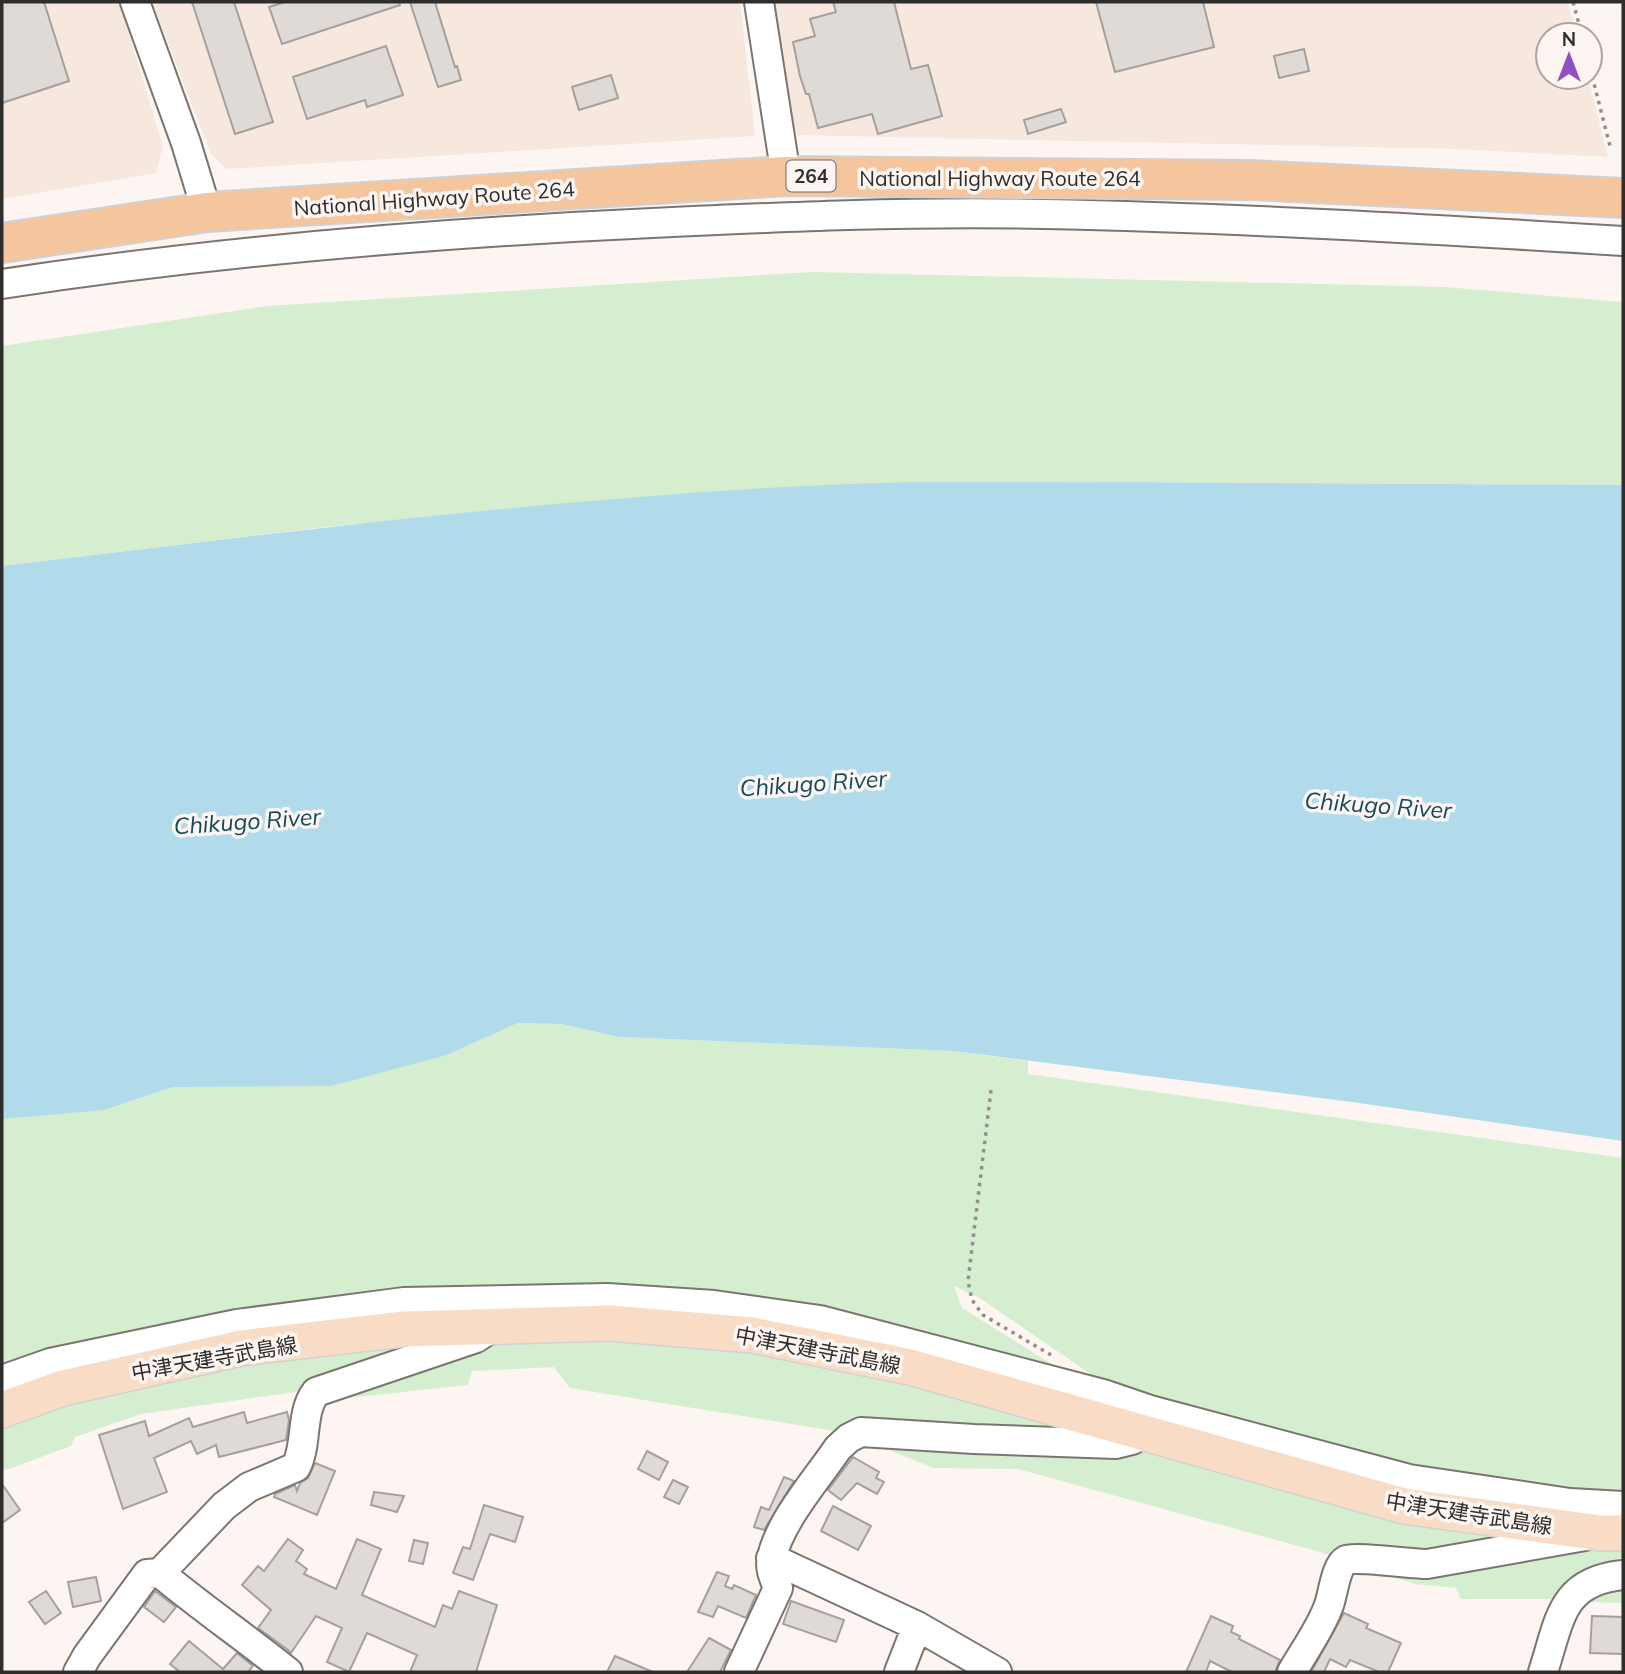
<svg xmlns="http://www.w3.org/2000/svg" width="1625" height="1674" font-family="Mulish,'Noto Sans JP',sans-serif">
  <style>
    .built { fill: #f6e8df }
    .green { fill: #d5eed0 }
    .water { fill: #b1dbeb }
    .building { fill: #e0dad6; stroke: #a6a09c; stroke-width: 2 }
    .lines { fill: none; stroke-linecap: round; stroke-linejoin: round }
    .minor-casing { stroke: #7b7572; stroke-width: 32 }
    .major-casing { stroke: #d1d1d1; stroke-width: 38 }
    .highway-casing { stroke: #d1d1d1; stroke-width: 42 }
    .path { stroke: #938e8b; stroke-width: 3.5; stroke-dasharray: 3.5 5; stroke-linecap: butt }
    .minor { stroke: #fff; stroke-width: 28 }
    .major { stroke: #f9dcc5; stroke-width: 35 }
    .highway { stroke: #f5c59e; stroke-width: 38 }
    .labels { text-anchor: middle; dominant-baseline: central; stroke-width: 7; stroke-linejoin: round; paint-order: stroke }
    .shield { fill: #fcf5f1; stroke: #6d6a67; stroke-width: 2 }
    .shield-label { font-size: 19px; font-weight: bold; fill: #302e2c }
    .street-label { font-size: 21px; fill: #302e2c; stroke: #fcf5f1 }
    .water-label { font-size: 23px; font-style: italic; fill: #104a5b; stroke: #fcf5f1 }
  </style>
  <rect width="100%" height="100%" fill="#fcf5f1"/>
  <path class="built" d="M2,2H119L163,146L156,173L2,199Z
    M152,2H740L755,136L226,169L211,154Z
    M768,2H1568L1577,35H1548V77H1588L1608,157L1456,149L796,135Z"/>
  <path class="green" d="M812,272L1444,287L1623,302V485L1118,482L827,485L673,495L325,527L2,566V346L267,306Z
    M518,1023L561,1024L619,1037L954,1051L1028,1061V1074L1623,1158V1501L1409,1475L1117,1392L978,1297L954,1286L962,1308L1080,1382L819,1313L2,1373V1111L199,1053L447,1055Z
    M625,1335L764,1349L919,1379L1114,1438L841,1432L570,1388L554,1367L472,1371L468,1385L328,1400L508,1336Z
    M459,1337L295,1392L141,1414L75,1437L71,1446L6,1470L2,1468V1421L244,1359Z
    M866,1441L1163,1452L1533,1539L1423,1559L1331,1555L1018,1469L934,1468Z
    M1580,1545L1623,1547V1568L1560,1599H1461L1456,1588L1415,1584L1365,1568Z
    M1615,1585H1623V1603L1589,1602Z"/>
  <path class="water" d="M1118,482L1623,485V1141L1352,1102L954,1051L619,1037L561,1024L518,1023L447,1055L331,1086L172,1087L104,1110L2,1119V566C275,533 550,498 825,485C922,480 1020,483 1118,482Z"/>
  <path class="building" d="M2,2H44L69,81L2,103Z
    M192,2H234L273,122L235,134Z
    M285,2H399L400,5L282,44L269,7Z
    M410,2H435L455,67L457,66L461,80L438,87Z
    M833,2H894L911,69L928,65L942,116L878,134L872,114L818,128L809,94H806L800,76L793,42L815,36L810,19L836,12Z
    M1096,2H1203L1214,47L1115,72Z
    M386,46L403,95L367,107L365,100L307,119L293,77Z
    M1304,49L1309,71L1279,78L1274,56Z
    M611,75L618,98L579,110L572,87Z
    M1061,109L1066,122L1028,134L1024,120Z
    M244,1412L247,1423L287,1412L289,1420L286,1440L219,1457L216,1445L197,1454L191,1441L154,1458L167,1492L123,1509L99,1435L145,1421L149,1436L189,1418L193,1427Z
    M647,1451L668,1462L659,1480L638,1469Z
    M853,1457L879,1472L876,1478L884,1482L877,1494L857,1483L841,1500L828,1490Z
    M315,1463L335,1471L317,1515L274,1497L275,1494L295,1485L297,1491L300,1483L308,1478Z
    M784,1477L794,1481L764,1530L754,1527L761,1507L769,1510Z
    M673,1480L688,1487L679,1504L664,1497Z
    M2,1484L20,1510L2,1523Z
    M374,1492L404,1496L397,1512L371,1505Z
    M484,1505L523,1517L515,1542L490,1534L473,1580L453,1573L463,1547L470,1549Z
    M833,1506L871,1526L858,1550L821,1531Z
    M288,1539L303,1550L296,1561L307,1569L304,1574L336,1589L357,1539L381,1549L362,1595L435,1627L443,1605L452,1609L459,1591L497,1605L476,1672H410L417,1655L367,1633L349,1672L327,1662L342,1628L316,1616L291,1653L288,1650L258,1628L271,1610L242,1585L258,1566L264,1571Z
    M414,1540L428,1543L423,1564L409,1561Z
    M717,1572L729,1576L725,1586L732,1589L734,1585L756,1595L746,1618L718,1606L713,1617L698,1612Z
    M96,1577L101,1601L73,1607L68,1582Z
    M46,1591L61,1613L45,1624L29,1602Z
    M155,1591L176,1607L164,1622L144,1607Z
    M791,1601L844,1620L836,1642L783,1624Z
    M1344,1613L1368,1624L1366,1628L1401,1643L1388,1672H1379L1350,1660L1346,1667L1330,1659L1324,1672H1311Z
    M1211,1616L1233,1626L1231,1632L1240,1636L1239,1639L1280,1660L1275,1672H1232L1210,1661L1206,1672H1186Z
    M1592,1616L1623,1617V1654L1590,1653Z
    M709,1638L731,1650L720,1672H687Z
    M189,1641L223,1669L237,1653L253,1666L248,1672H180L170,1664Z
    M615,1656L653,1672H607Z"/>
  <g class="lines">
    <g class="minor-casing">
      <path id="minor" d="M135,2L186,143L207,212
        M759,2L786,176
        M2,284C217,251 435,233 652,223C782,217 913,211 1044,214C1237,218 1430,229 1623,241
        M2,1380L50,1363L237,1324L404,1302L607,1298L714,1305L820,1320L1103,1394L1150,1410L1409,1479L1570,1503L1623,1506
        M771,1558L917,1626L997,1672
        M160,1573C202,1608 246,1638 288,1672
        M78,1672L87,1656L147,1574L160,1573L224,1506L249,1487L296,1467C308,1443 300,1413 316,1392L476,1338L488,1330
        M739,1672L778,1588C774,1578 769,1568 772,1557C780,1521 817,1479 838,1448L849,1438L861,1432L974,1439L1116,1444L1132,1440L1142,1431
        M899,1672L917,1626
        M1292,1672C1304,1651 1321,1628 1329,1605C1333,1594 1336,1565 1346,1560C1353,1556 1413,1564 1427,1564L1585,1536
        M1543,1672C1560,1621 1560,1581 1623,1575"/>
    </g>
    <g class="major-casing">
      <path id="major" d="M2,1410L63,1388L241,1348L404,1329L610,1323L752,1335L910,1367L1404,1506L1600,1533H1623"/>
    </g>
    <g class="highway-casing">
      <path id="highway" d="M2,243L207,212L786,176L1250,180L1623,198"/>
    </g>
    <path class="path" d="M1573,2L1582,35
      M1590,68L1611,150
      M991,1090L968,1281L972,1300L983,1315L1051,1355"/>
    <use href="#minor" class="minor"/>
    <use href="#major" class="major"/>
    <use href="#highway" class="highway"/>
  </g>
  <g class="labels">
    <rect class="shield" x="786.5" y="160.5" width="49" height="31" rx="5"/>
    <g class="shield-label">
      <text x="811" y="176">264</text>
    </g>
    <g class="street-label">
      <text x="1000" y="178">National Highway Route 264</text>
      <text transform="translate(434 198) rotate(-4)">National Highway Route 264</text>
      <text transform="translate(818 1350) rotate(11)">中津天建寺武島線</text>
      <text transform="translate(214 1358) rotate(-10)">中津天建寺武島線</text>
      <text transform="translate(1469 1513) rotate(9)">中津天建寺武島線</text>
    </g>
    <g class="water-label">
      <text transform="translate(813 783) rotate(-4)">Chikugo River</text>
      <text transform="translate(1378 805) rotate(4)">Chikugo River</text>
      <text transform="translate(247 821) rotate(-4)">Chikugo River</text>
    </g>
  </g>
  <rect width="1625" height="1674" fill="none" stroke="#302e2c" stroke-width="7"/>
  <g transform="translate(1569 56)"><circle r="33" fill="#fcf5f1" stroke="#aaa5a2" stroke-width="2"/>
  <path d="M0-5L12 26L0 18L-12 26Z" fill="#914fc4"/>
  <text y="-10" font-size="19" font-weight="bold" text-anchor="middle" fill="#302e2c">N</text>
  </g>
</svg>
